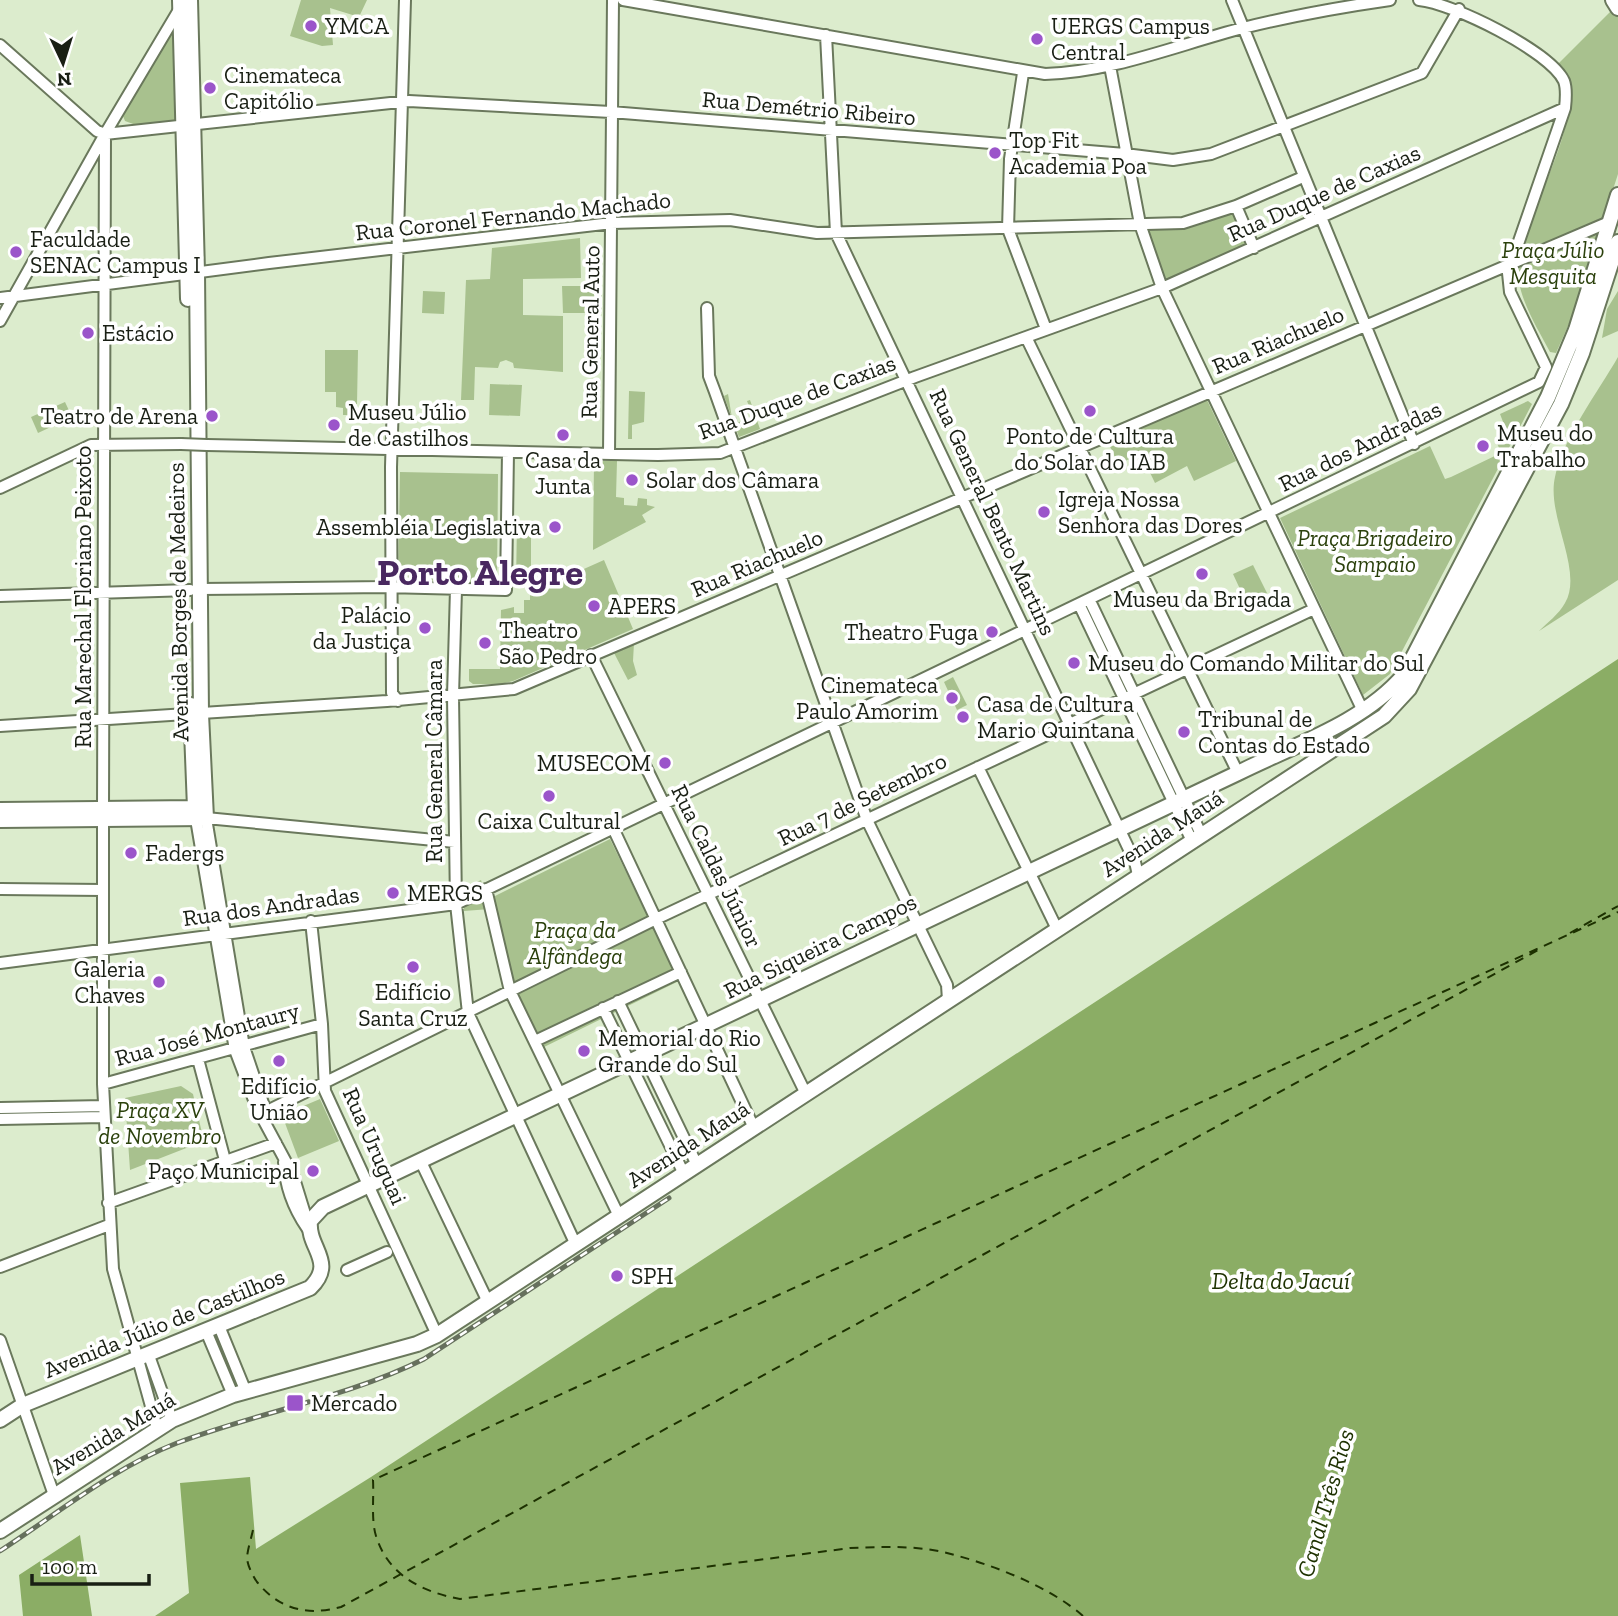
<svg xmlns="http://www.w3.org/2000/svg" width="1618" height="1616" font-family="'Zilla Slab',serif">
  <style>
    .green { fill: #a8c18e }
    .water { fill: #8bad65 }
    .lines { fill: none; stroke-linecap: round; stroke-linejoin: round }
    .ferry { stroke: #1d3100; stroke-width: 2; stroke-dasharray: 9 7; stroke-linecap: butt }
    .minor-casing { stroke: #6a785c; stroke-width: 14 }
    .major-casing { stroke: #6a785c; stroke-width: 18 }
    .minor { stroke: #fff; stroke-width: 10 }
    .major { stroke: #fff; stroke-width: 14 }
    .rail-casing { stroke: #66705d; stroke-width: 5 }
    .rail { stroke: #fff; stroke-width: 2.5; stroke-dasharray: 8; stroke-linecap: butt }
    .minor-bridge-casing { stroke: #6a785c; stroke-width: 14; stroke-linecap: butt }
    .minor-bridge { stroke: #fff; stroke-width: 10 }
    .poi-dot { fill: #9b55ca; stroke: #fff; stroke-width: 2.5 }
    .labels { text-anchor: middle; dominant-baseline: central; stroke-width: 7; stroke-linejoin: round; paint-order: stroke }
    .poi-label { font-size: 23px; fill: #191f14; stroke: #fff; text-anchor: start }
    .street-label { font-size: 23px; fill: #191f14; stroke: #fff }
    .park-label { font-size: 23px; font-style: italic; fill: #2b410c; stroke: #fff }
    .water-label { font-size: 24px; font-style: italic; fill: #1d3100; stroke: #fff }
    .town-label { font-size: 37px; font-weight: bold; fill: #492860; stroke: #fff }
  </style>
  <rect width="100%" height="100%" fill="#dceccd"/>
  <path class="green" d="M301,0H367L359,17L330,8L333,45L322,46L290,36Z
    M1612,10L1618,17V174L1572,317L1556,353L1550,352C1536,325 1515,294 1518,262C1523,215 1598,102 1558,64Z
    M177,21L181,121L136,125L125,121L123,116Z
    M1234,210L1251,246L1163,284L1144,228L1194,225Z
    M580,238L581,278L523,279V315L563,316V372L514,368L513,363L506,360L500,362L498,368L475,367L474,400H461L466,280L490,279L492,248Z
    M562,286H602V313H563Z
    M423,291L445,292L444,314L422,313Z
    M1618,291V331L1602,338L1607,309Z
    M325,350H358L357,404H351L350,415H343V408L336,407V392H325Z
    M1618,357V580L1539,631C1547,623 1559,614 1565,603C1584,571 1546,516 1555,477C1563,438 1598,392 1618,357Z
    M490,384L522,385L520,416L489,415Z
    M629,391L645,392L644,422L632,425V439H628Z
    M728,394L732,418L736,417L738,422L748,421L753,416L747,401L750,400L760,429L739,437L724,396Z
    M1207,400L1236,461L1194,481L1187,466L1155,483L1141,454L1118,464L1108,442Z
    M1528,401L1532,404L1390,674L1363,695L1280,518L1430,446L1445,479L1451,477L1501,453L1495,438L1507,432L1500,414Z
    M65,402L72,417L38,433L31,417Z
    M594,461H617L616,497L624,498V505L637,506L638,498L647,499V505L655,507L642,515L646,522L593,550Z
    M400,472L498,474L497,584L398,582Z
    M517,522L531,523V584L516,583Z
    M604,560L633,629L513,681L501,684H473L469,681V669H500L501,610L514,607V613H524V600H530V593Z
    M1253,565L1267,593L1246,602L1233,574Z
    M634,643L633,661L637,675L628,680L613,651Z
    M953,677L967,705L957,710L944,682Z
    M610,839L679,981L542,1048L519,1002L490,909L464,911V888L481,880L487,900Z
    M181,1086L193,1094L202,1133L210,1131L212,1138L130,1170L125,1098Z
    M320,1099L339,1141L298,1158L282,1115Z"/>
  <path class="water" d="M1618,659V1616H155L189,1593L180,1483L250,1477L256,1549L371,1477Z
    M80,1535L92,1616H23L19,1575Z"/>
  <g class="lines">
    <path class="ferry" d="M1570,933L1618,906
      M253,1530C251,1539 248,1548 247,1557C247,1565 253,1576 257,1582C280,1610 308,1616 341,1607L1540,949
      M1083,1616C1049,1586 991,1564 947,1553C915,1545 881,1547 850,1548L460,1599C422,1592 388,1575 376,1536C371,1520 374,1497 373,1480L1618,912"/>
    <g class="minor-casing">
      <path id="minor" d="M623,0L1045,74C1113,72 1177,45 1243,28C1291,16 1341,7 1390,0
        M1232,0L1414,444
        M826,35L836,233L1135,862L1138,875
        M0,45L97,131L105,134L409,101L611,112L1125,154L1173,160L1211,154L1422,73L1459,9
        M1110,66L1140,224L1162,288L1363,711
        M1023,73L1010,159L1008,229L1046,329
        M1236,206L1254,248
        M0,298L269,263L612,223L730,220L817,233L1183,223L1236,206L1303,177
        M707,308L709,376L715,392L867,820L947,985L948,1000
        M0,321L105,134L180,8
        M1026,337L1238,773
        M207,445L658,455L720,453L915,377L1162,288L1565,108
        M609,454L613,0
        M0,488L91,445L181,444
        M199,589L385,587L506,590L508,452
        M456,589L453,696L456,904L468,1013L576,1245
        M0,596L190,590
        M1089,599L1201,834
        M1079,604L1192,841
        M591,655L806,1094
        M398,701L392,693L391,467L405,0
        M0,726L387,701L514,689L1609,222
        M978,767L1057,929
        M103,809L105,134
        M103,819V1084L113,1269L157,1428
        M196,819L235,1050L257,1108L293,1175L309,1227
        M613,828L754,1128
        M0,889L103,890
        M486,889L510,991L619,1216
        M311,921L322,1024L325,1091L437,1335
        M0,963L456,904L1539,382L1546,367L1510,292L1508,273L1565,108C1566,99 1567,89 1564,81C1550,51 1452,3 1419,0
        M618,1001L697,1165
        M603,1008L684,1174
        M535,1041L681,972
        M198,1059L226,1164
        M103,1084L322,1024
        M0,1108L104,1106
        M263,1113L656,919L1314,609
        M263,1113L264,1106L244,1047L206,818L455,842
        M0,1119L104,1117
        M284,1162C285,1186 294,1209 307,1228
        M421,1162L488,1302
        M108,1203L276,1143
        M0,1267L109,1225
        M347,1270L387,1252
        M219,1326L246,1392
        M206,1331L233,1395
        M0,1340L54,1495
        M148,1353L172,1420"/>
    </g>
    <g class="major-casing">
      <path id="major" d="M180,0L188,299
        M1613,0L1618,8
        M0,810L195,808L191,705
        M0,820L206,818L201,714L197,272L190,0
        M0,1420L23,1405L310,1288C337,1262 307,1248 310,1221L323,1207L1238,773C1294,745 1363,723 1404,675L1548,397L1576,330L1618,195
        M0,1531L172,1420L233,1395L417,1344L437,1335L1384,716L1409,689L1561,404L1582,353L1618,242"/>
    </g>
    <use href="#minor" class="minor"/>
    <use href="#major" class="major"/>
    <g class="rail-casing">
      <path id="rail" d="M0,1551C57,1514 113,1468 177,1443C259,1412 346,1398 424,1359L669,1198"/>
    </g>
    <use href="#rail" class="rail"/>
    <g class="minor-bridge-casing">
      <path id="minor-bridge" d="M181,444L207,445"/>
    </g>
    <use href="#minor-bridge" class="minor-bridge"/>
  </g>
  <g class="poi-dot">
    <circle cx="311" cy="26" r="7"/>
    <circle cx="1037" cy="39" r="7"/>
    <circle cx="210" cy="88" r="7"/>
    <circle cx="995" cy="153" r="7"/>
    <circle cx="16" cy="252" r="7"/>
    <circle cx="88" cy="333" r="7"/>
    <circle cx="1090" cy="411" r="7"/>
    <circle cx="212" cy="416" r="7"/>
    <circle cx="334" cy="425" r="7"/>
    <circle cx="563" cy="435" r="7"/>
    <circle cx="1483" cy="446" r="7"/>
    <circle cx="632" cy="480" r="7"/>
    <circle cx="1044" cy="512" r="7"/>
    <circle cx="555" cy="527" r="7"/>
    <circle cx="1202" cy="574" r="7"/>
    <circle cx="594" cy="606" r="7"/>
    <circle cx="425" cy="628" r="7"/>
    <circle cx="992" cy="632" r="7"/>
    <circle cx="485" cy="643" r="7"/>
    <circle cx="1074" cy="663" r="7"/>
    <circle cx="952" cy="698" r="7"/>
    <circle cx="963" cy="717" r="7"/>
    <circle cx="1184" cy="732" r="7"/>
    <circle cx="665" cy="763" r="7"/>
    <circle cx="549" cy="796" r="7"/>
    <circle cx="131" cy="853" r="7"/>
    <circle cx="393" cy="893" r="7"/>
    <circle cx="413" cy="967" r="7"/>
    <circle cx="159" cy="982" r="7"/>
    <circle cx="584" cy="1051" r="7"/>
    <circle cx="279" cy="1061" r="7"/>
    <circle cx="313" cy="1171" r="7"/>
    <circle cx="617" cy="1276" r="7"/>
    <rect x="286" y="1394" width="18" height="18" rx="3.5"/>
  </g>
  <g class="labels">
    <g class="poi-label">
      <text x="325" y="26">YMCA</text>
      <text x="1051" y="26">UERGS Campus<tspan x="1051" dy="26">Central</tspan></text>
      <text x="224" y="75">Cinemateca<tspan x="224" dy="26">Capitólio</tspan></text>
      <text x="1009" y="140">Top Fit<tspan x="1009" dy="26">Academia Poa</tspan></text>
      <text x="30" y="239">Faculdade<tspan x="30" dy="26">SENAC Campus I</tspan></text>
      <text x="102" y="333">Estácio</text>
      <text x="348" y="412">Museu Júlio<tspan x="348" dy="26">de Castilhos</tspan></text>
      <text x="198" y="416" text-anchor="end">Teatro de Arena</text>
      <text x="1497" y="433">Museu do<tspan x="1497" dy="26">Trabalho</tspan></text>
      <text x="1090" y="436" text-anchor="middle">Ponto de Cultura<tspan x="1090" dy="26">do Solar do IAB</tspan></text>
      <text x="563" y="460" text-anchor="middle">Casa da<tspan x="563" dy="26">Junta</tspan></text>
      <text x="646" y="480">Solar dos Câmara</text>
      <text x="1058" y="499">Igreja Nossa<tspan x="1058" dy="26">Senhora das Dores</tspan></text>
      <text x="541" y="527" text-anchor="end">Assembléia Legislativa</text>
      <text x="1202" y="599" text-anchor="middle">Museu da Brigada</text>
      <text x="608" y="606">APERS</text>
      <text x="411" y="615" text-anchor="end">Palácio<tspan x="411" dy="26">da Justiça</tspan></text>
      <text x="499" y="630">Theatro<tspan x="499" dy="26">São Pedro</tspan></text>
      <text x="978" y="632" text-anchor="end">Theatro Fuga</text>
      <text x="1088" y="663">Museu do Comando Militar do Sul</text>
      <text x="938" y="685" text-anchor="end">Cinemateca<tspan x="938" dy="26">Paulo Amorim</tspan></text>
      <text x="977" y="704">Casa de Cultura<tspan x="977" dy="26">Mario Quintana</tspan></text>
      <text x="1198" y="719">Tribunal de<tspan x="1198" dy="26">Contas do Estado</tspan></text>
      <text x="651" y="763" text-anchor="end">MUSECOM</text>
      <text x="549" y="821" text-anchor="middle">Caixa Cultural</text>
      <text x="145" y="853">Fadergs</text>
      <text x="407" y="893">MERGS</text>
      <text x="145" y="969" text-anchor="end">Galeria<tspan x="145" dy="26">Chaves</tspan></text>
      <text x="413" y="992" text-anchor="middle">Edifício<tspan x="413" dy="26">Santa Cruz</tspan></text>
      <text x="598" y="1038">Memorial do Rio<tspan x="598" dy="26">Grande do Sul</tspan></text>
      <text x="279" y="1086" text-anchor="middle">Edifício<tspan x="279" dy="26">União</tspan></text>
      <text x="299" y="1171" text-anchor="end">Paço Municipal</text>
      <text x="631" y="1276">SPH</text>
      <text x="311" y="1403">Mercado</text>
    </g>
    <g class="street-label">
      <text transform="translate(809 108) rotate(5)">Rua Demétrio Ribeiro</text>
      <text transform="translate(1324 193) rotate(-24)">Rua Duque de Caxias</text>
      <text transform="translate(513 216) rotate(-6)">Rua Coronel Fernando Machado</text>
      <text transform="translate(590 332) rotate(-89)">Rua General Auto</text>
      <text transform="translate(1278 340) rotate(-23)">Rua Riachuelo</text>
      <text transform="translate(797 397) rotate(-20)">Rua Duque de Caxias</text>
      <text transform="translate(1360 446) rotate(-26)">Rua dos Andradas</text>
      <text transform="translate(993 512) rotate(65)">Rua General Bento Martins</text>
      <text transform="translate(757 563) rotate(-23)">Rua Riachuelo</text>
      <text transform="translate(83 597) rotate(-90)">Rua Marechal Floriano Peixoto</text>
      <text transform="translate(178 602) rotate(-91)">Avenida Borges de Medeiros</text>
      <text transform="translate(434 761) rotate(-90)">Rua General Câmara</text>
      <text transform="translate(862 799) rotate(-26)">Rua 7 de Setembro</text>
      <text transform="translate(1162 833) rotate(-33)">Avenida Mauá</text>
      <text transform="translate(717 866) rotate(64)">Rua Caldas Júnior</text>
      <text transform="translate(271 906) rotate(-8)">Rua dos Andradas</text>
      <text transform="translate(820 946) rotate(-26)">Rua Siqueira Campos</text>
      <text transform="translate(207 1034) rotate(-15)">Rua José Montaury</text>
      <text transform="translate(688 1144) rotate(-33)">Avenida Mauá</text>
      <text transform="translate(375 1146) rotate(66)">Rua Uruguai</text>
      <text transform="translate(164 1323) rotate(-22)">Avenida Júlio de Castilhos</text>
      <text transform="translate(113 1433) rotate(-31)">Avenida Mauá</text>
    </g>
    <g class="park-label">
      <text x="1553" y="250">Praça Júlio<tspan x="1553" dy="26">Mesquita</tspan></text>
      <text x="1375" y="538">Praça Brigadeiro<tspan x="1375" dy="26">Sampaio</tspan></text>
      <text x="575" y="930">Praça da<tspan x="575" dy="26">Alfândega</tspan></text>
      <text x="160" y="1110">Praça XV<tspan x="160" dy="26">de Novembro</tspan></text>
    </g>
    <g class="water-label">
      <text x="1281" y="1280">Delta do Jacuí</text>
      <text transform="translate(1325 1503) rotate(-74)">Canal Três Rios</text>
    </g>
    <g class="town-label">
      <text x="480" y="572">Porto Alegre</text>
    </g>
  </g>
  <g transform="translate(63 63) rotate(176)" stroke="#ffffff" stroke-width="5" paint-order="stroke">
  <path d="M0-5L12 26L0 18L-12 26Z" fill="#191f14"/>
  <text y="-10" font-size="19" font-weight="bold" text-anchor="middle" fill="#191f14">N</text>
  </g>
  <path d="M32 1574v10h117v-10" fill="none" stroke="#191f14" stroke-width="3.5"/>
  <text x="42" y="1574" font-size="21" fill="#191f14" stroke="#ffffff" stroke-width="5" paint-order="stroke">100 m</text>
</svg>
